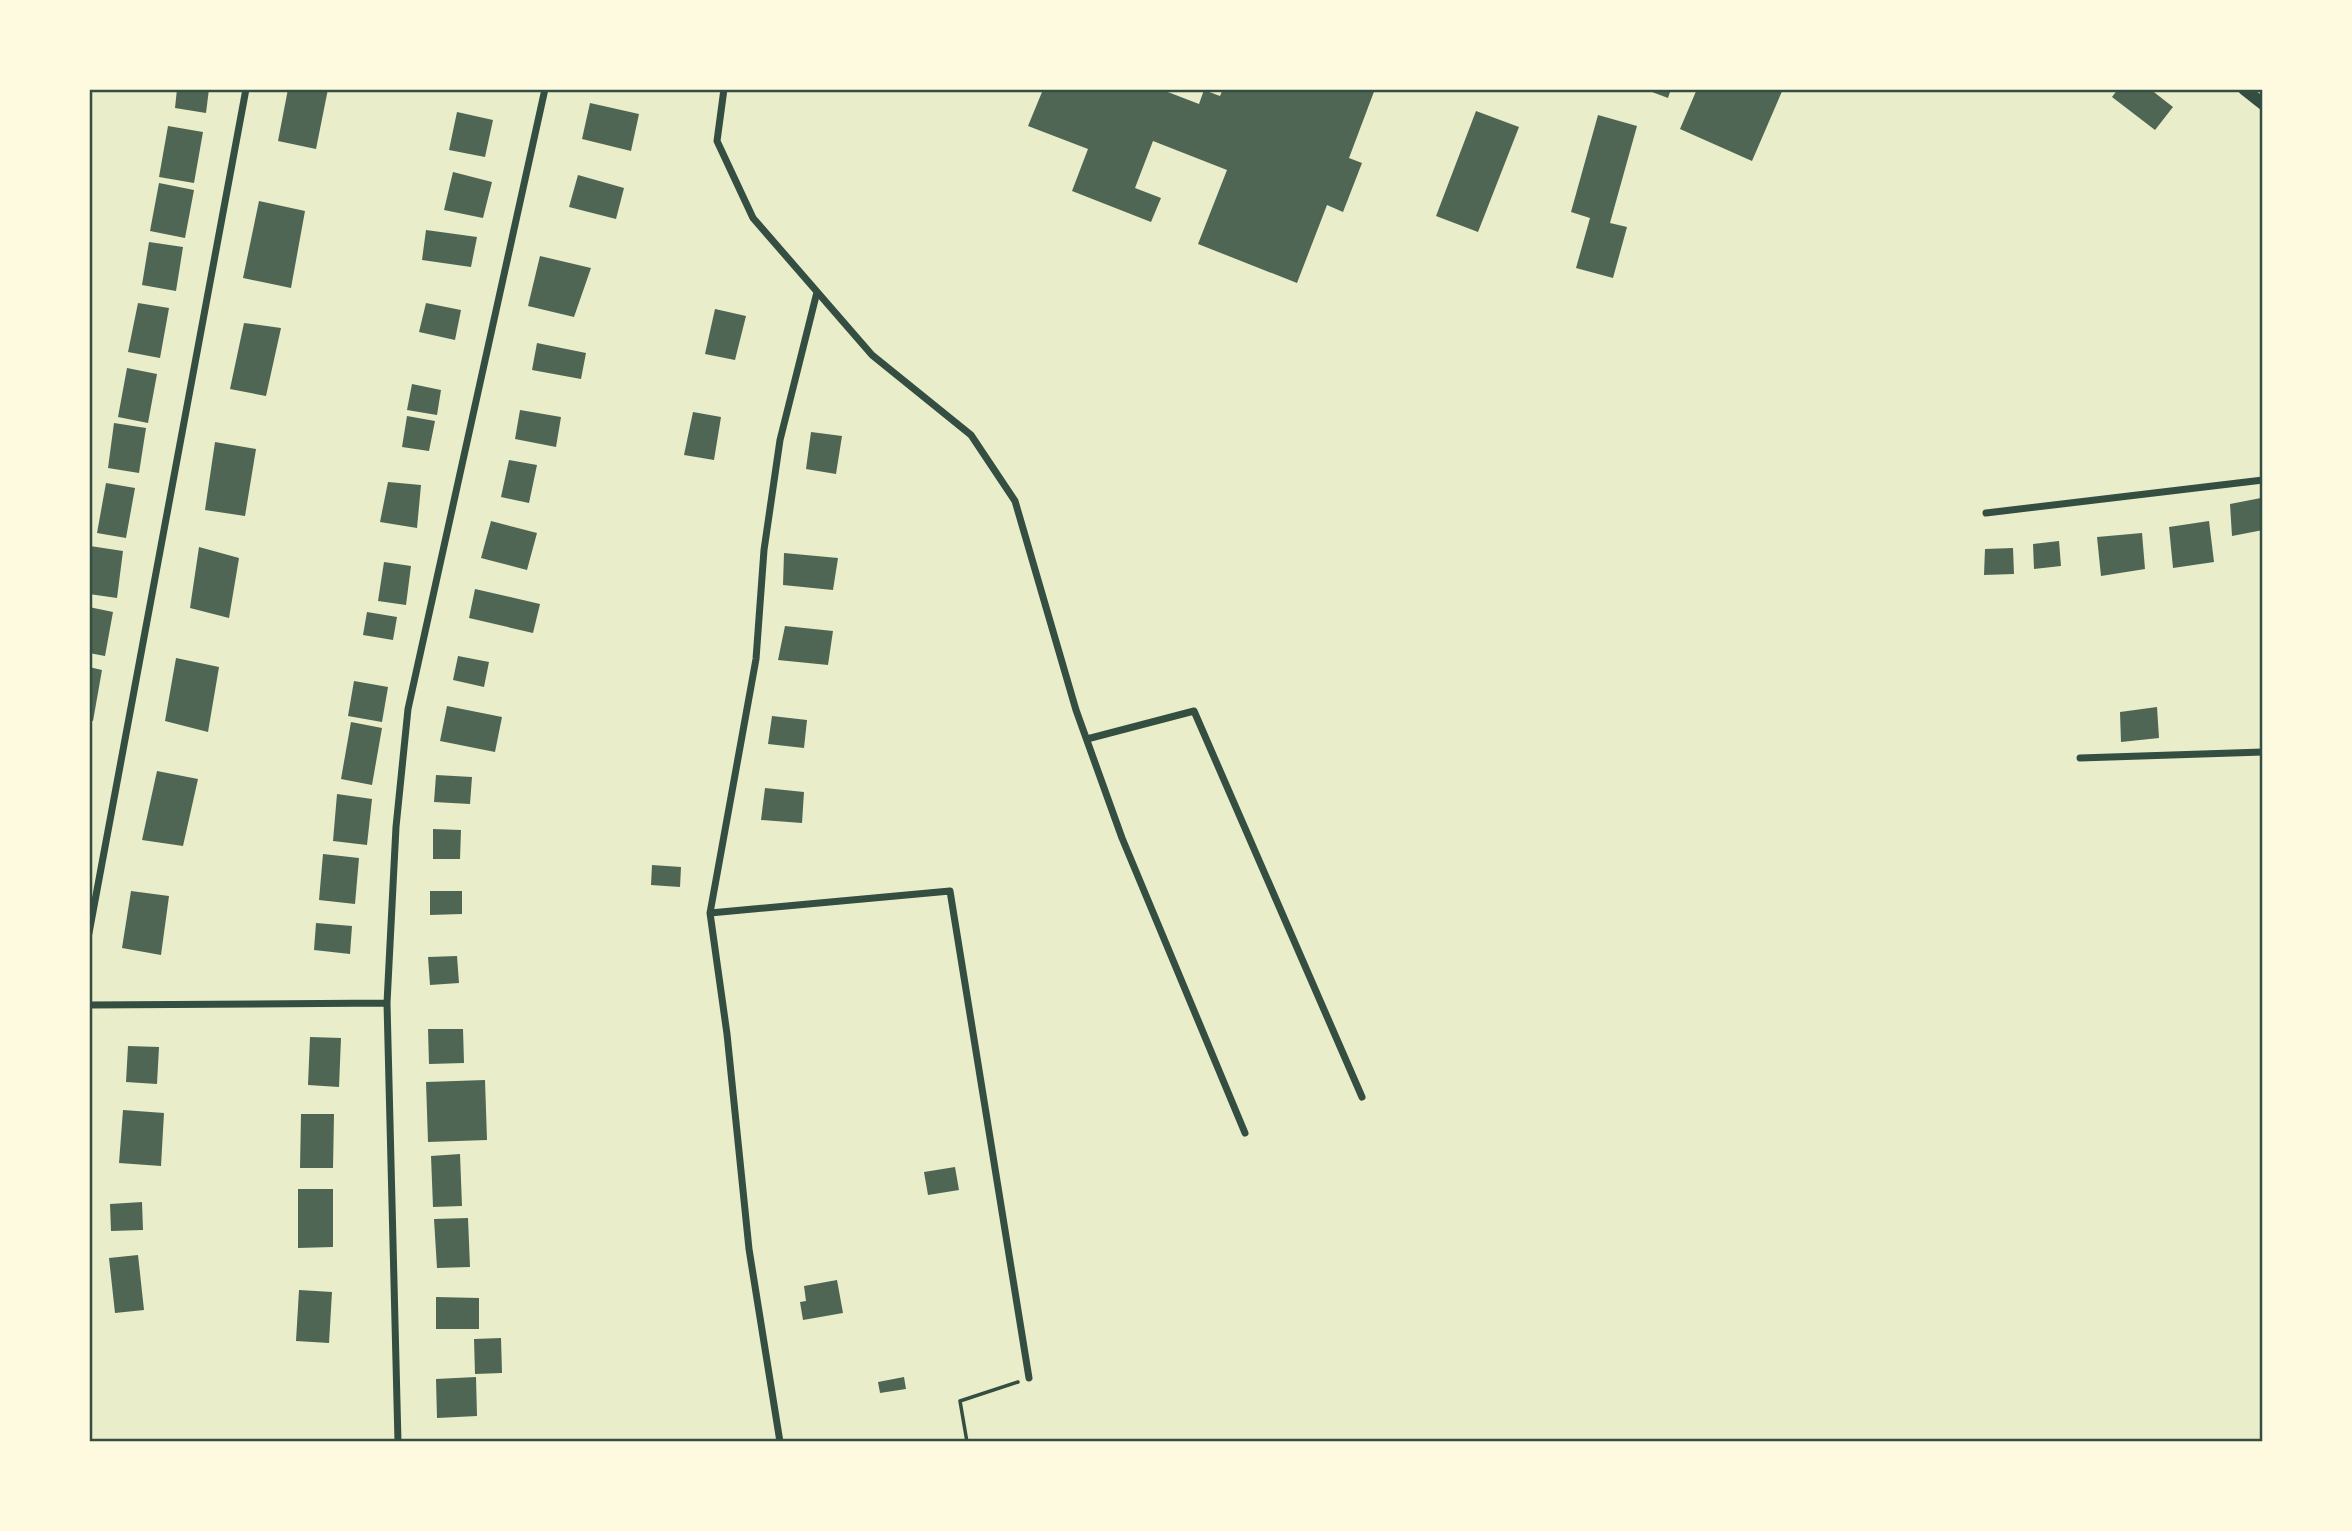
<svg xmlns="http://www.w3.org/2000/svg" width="2352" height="1531" font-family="Ubuntu,sans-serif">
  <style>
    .building { fill: #4f6655 }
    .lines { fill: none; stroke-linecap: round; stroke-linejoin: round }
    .path { stroke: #344e41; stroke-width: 3.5 }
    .minor { stroke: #344e41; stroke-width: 7 }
    .tertiary { stroke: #344e41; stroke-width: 12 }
    .neatline { fill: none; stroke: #344e41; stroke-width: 2.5 }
  </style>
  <rect width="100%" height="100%" fill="#e9edc9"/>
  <path class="building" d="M177,89H209L206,113L175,108Z
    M288,89H328L316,149L278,141Z
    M1036,89H1160L1199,104L1204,90L1220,96L1223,89H1375L1349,158L1362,163L1343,212L1327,205L1297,283L1198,244L1227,170L1153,141L1135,188L1161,198L1151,222L1072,191L1088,149L1028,126L1042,92Z
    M1644,89H1671L1668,98Z
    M1697,89H1783L1752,161L1680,129Z
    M2118,89H2150L2173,107L2155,130L2112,97Z
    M590,103L639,114L631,151L582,139Z
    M1476,111L1519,127L1478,232L1436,216Z
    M457,112L493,120L485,157L449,150Z
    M1598,115L1637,126L1610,223L1627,227L1613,278L1576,268L1590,218L1571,212Z
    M168,126L203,132L194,183L159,177Z
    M453,172L492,182L483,218L444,210Z
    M578,175L624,188L616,219L569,207Z
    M159,183L194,190L185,238L150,231Z
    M259,201L305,211L291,288L243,278Z
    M426,230L477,237L471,267L422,260Z
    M149,242L183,247L176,291L142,285Z
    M540,256L591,268L574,317L528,306Z
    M138,303L169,308L160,358L128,352Z
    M426,303L461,310L455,340L419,332Z
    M715,309L746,316L735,360L705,354Z
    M244,323L281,328L266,396L230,389Z
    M537,343L586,353L581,379L532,370Z
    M127,368L157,374L148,423L118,417Z
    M412,384L441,390L437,415L407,410Z
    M520,410L561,417L556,447L515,439Z
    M693,412L721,417L714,460L684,455Z
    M407,416L435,421L429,451L402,447Z
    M114,423L146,428L139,473L108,468Z
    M811,432L842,436L836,474L806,469Z
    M215,442L256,449L245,516L205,510Z
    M509,460L537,465L529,503L501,497Z
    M388,482L421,485L417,528L380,522Z
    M106,483L135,488L126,538L97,533Z
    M2261,498L2263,530L2232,536L2230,504Z
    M491,521L537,533L527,570L481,558Z
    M2209,521L2214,562L2173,568L2169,527Z
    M2142,533L2145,569L2101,576L2097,537Z
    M2059,541L2061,566L2034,569L2033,544Z
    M90,546L123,551L117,598L89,594Z
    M199,547L239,558L229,618L190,608Z
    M2013,548L2014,574L1984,575L1985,549Z
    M784,553L838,558L833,590L783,585Z
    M384,562L411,566L406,605L378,601Z
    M475,589L540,604L533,633L469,618Z
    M89,607L113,612L105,656L89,653Z
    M367,612L397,617L393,640L363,635Z
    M785,626L833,631L828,665L778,660Z
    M458,656L489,662L484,687L453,680Z
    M176,658L219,667L208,732L165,721Z
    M89,667L102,670L93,721L89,720Z
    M354,681L388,687L382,722L348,716Z
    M447,706L502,717L495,752L440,741Z
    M2157,707L2159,738L2121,742L2120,712Z
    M772,716L807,720L804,748L768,744Z
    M351,722L382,728L372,785L341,779Z
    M157,771L198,779L183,846L142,840Z
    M436,775L472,777L470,804L434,802Z
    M765,788L804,792L802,823L761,820Z
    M337,794L372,799L367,845L333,841Z
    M433,829L461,830L460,859H433Z
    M323,854L359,858L355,904L319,900Z
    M652,865L681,867L680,887L651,885Z
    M131,891L169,896L161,955L122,948Z
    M430,891H462V914L430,915Z
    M316,923L352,926L350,954L314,950Z
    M457,956L459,983L430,985L428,957Z
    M428,1029H463L464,1063L429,1064Z
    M310,1037L341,1038L339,1087L308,1085Z
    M128,1046L159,1047L157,1084L126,1082Z
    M485,1080L487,1140L428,1142L426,1082Z
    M123,1110L164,1113L161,1166L119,1163Z
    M301,1114H334L333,1168H300Z
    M460,1154L462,1206L433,1207L431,1156Z
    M955,1167L959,1190L928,1195L924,1172Z
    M298,1189H333V1247L298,1248Z
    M142,1202L143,1230L111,1231L110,1204Z
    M468,1218L470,1267L437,1268L434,1219Z
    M138,1255L144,1310L115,1313L109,1258Z
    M837,1280L843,1313L803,1320L800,1302L806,1301L804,1286Z
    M299,1290L332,1292L329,1343L296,1341Z
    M436,1297L479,1298V1329H436Z
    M501,1338L502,1373L475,1374L474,1339Z
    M476,1377L477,1416L437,1418L436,1379Z
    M904,1377L906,1389L880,1393L878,1382Z"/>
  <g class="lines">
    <path class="path" d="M967,1442L960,1401L1018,1382"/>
    <path class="minor" d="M724,89L717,141L753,218L872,355L971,435L1015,501L1076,710L1122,838L1245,1133
      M1986,513L2263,480
      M1087,739L1194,711L1362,1097
      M2080,758L2263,752
      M710,913L950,891L1029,1378
      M89,933L246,89
      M89,1005L387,1003
      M398,1442L387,1003L396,827L408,709L545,89
      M780,1442L749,1249L727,1034L710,913L756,659L764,550L780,440L817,292"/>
    <path class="tertiary" d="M2244,89L2263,104"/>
  </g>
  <rect width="2352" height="1531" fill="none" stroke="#fefae0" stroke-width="182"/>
  <rect x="91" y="91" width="2170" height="1349" class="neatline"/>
</svg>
